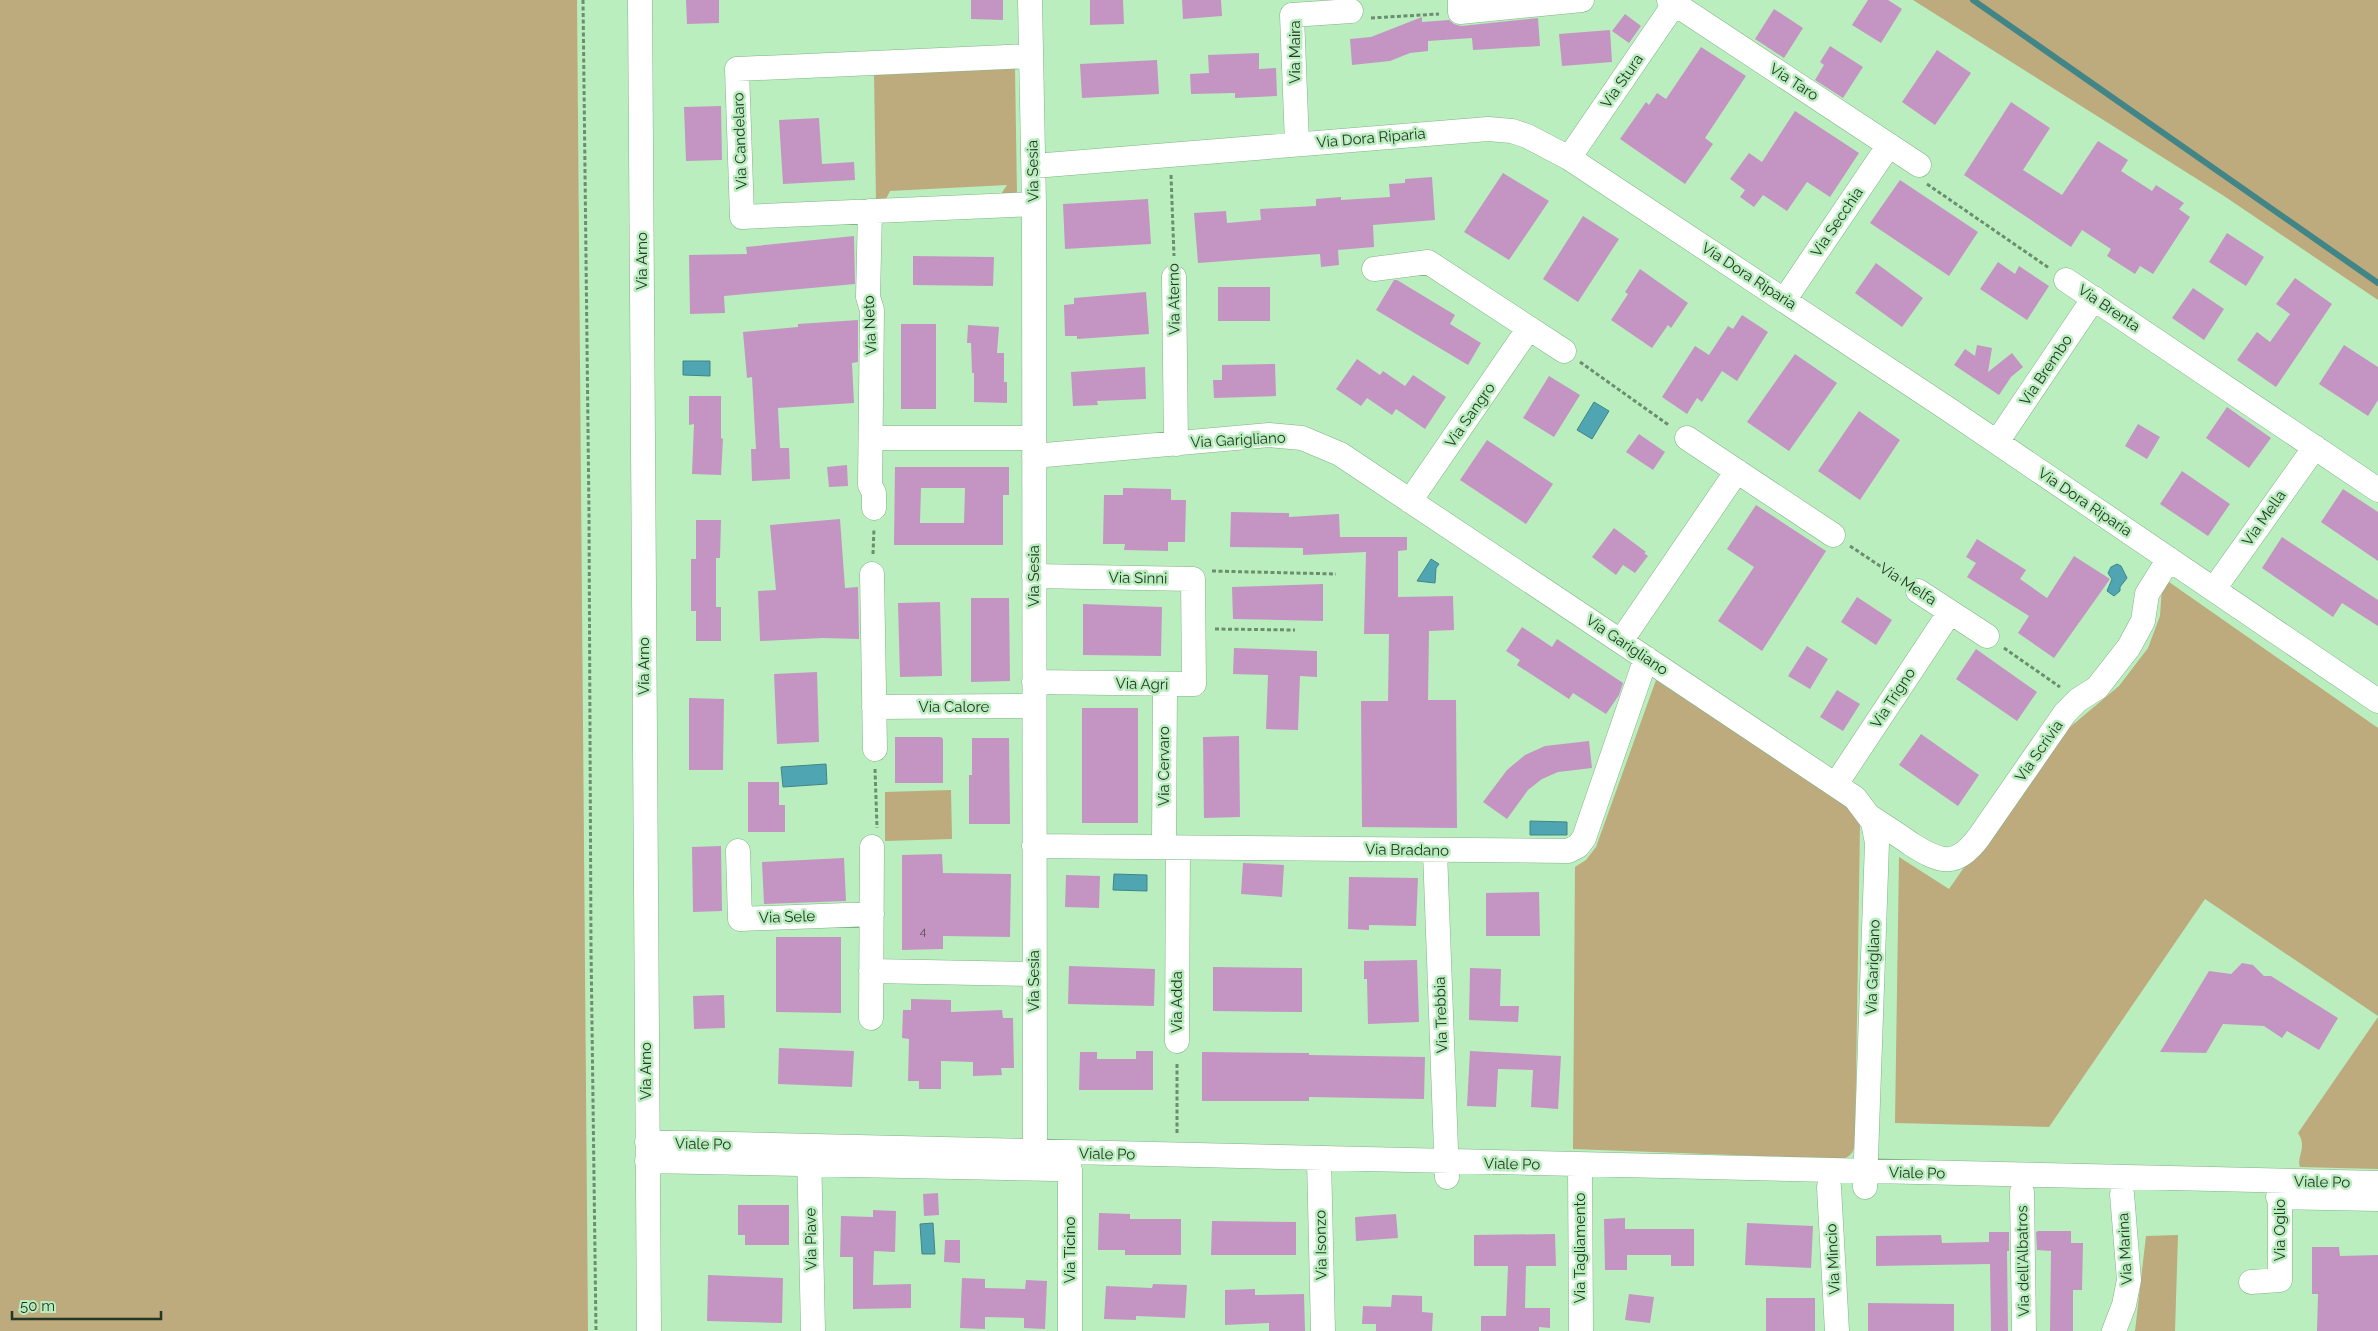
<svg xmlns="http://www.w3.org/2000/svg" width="2378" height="1331" font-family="Raleway,sans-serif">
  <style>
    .green { fill: #bdaa7d }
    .water { fill: #4fa6b2; stroke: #428587 }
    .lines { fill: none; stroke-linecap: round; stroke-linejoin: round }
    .stream { stroke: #428587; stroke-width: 6 }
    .building { fill: #c495c3; fill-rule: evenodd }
    .minor-casing { stroke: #81b386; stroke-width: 25 }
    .path { stroke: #6b8f6e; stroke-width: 3; stroke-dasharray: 4 2.5; stroke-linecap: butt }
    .minor { stroke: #fff; stroke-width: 24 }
    .labels { text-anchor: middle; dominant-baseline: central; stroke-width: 5; stroke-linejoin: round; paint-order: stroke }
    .number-label { font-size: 12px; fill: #4a4e4c }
    .street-label { font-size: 15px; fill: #223724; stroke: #baeebf }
  </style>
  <rect width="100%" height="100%" fill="#baeebf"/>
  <path class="green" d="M0,0H577L588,1331H0Z
    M1913,0H2378V300L2224,196Z
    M1015,68L1017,196L999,197L1007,185L890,191L885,201H876L874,72Z
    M2169,582L2378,728V1016L2205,899L2049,1127L1895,1123L1899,857L1949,889L2051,743L2119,686L2148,648L2160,616L2162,587Z
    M1656,680L1843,801L1860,824L1855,1145C1853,1153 1850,1157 1842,1159L1573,1149L1575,867L1586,860L1596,847Z
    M951,790L952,839L885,841V792Z
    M2378,1017V1169L2300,1167C2296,1156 2308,1148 2298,1133Z
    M2178,1235L2175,1331H2135L2146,1236Z"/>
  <path class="water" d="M683,361H710V376L683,375Z
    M1594,402L1609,411L1592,439L1577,430Z
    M1431,559L1439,564L1436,568L1435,583L1417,581Z
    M2117,564L2121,566L2127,578L2120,587V591L2114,596L2107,591L2112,579L2108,573L2111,567Z
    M826,764L827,784L783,787L781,767Z
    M1530,821L1567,822V835H1530Z
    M1114,874L1147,875V891L1113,890Z
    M933,1223L935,1254H922L920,1224Z"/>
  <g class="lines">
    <path class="stream" d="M1973,0L2378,283"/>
  </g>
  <path class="building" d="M686,0H719V23L687,24Z
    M971,0H1003V20L971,19Z
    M1090,0H1123L1124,24L1090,25Z
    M1182,0H1221L1222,16L1183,19Z
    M1868,0H1888L1902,9L1881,43L1852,25Z
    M1774,9L1803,28L1784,58L1755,39Z
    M1625,14L1641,26L1629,43L1612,31Z
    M1422,17V22L1449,20L1454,24L1461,26L1538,18L1540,46L1473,50L1472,38L1428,41V51L1410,53L1390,61L1352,65L1350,39L1371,37Z
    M1610,30L1612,62L1562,66L1559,34Z
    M1830,46L1863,67L1843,98L1815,80L1824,65L1820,62Z
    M1701,47L1746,76L1705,138L1713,144L1685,184L1620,139L1646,102L1649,105L1657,93L1666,99Z
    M1937,50L1971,73L1935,125L1902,102Z
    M1259,53V69L1276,68L1277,96L1235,98V93L1191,94L1190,74L1209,73L1208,55Z
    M1157,60L1159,94L1082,98L1080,64Z
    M2011,102L2050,128L2023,170L2062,195L2098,141L2128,160L2121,171L2152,191L2156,185L2184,203L2179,209L2190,217L2153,274L2140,266L2135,274L2107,256L2111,249L2082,230L2071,247L1964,175Z
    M721,106L722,160L686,161L684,107Z
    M1795,111L1859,153L1830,197L1807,182L1787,211L1763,195L1754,207L1740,197L1745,190L1730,179L1749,153L1762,162Z
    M819,118L822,164L854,162L855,180L783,184L779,120Z
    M1503,173L1549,201L1509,260L1464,232Z
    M1432,177L1435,220L1373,225L1374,247L1338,250L1339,265L1321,267L1320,254L1198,263L1194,213L1226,211L1227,223L1261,220L1260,209L1316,206V199L1341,197V200L1390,197L1389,184L1405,183V179Z
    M1900,180L1978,232L1949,276L1870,223Z
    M1148,199L1151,244L1065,249L1063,204Z
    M1583,216L1619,239L1578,302L1543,279Z
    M2227,233L2264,257L2246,286L2209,262Z
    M854,236L855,284L724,296L725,313L690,314L689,255L747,254L746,247Z
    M913,256L994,257L993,286L913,285Z
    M1998,262L2015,274L2019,266L2049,286L2027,320L1980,289Z
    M1876,263L1923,298L1902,327L1855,293Z
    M1640,269L1688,303L1671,328L1668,325L1652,348L1611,320L1628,294L1625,292Z
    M2295,278L2332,304L2276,387L2237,360L2257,332L2270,342L2290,314L2276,304Z
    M1394,280H1397L1455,315L1450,324L1481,343L1468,365L1376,310Z
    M1218,287H1270V321H1218Z
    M2193,288L2224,309L2204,340L2172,318Z
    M1146,292L1149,334L1077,339V336H1065L1064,305L1074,304V298Z
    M1742,315L1768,332L1737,381L1722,371L1702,402L1697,398L1687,414L1662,397L1695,346L1709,355L1728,326L1733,329Z
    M858,320V362L852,363L854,403L778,408L780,448H789L790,479L752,481L751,449H756L752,377L747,378L743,332L798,327V324Z
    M901,324H936V409H901Z
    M968,325L999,327L997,353H1004V382H1007V403L974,402V373H972L971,343H967Z
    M1977,345L1992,348L1988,372L2012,353L2023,367L2011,377L1999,395L1954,365L1965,349L1975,356Z
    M2344,345L2378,367V400L2368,416L2319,384Z
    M1795,354L1837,383L1789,451L1747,422Z
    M1357,359L1380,375L1383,371L1405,386L1413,375L1446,397L1425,429L1396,409L1392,415L1367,398L1361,406L1336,389Z
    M1275,364L1276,396L1214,398L1213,380H1222V365Z
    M1145,367L1146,399L1097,401L1098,405L1073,406L1071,372Z
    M1549,376L1580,395L1554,437L1523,418Z
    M689,396H721V438L723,439L721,475L692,474L694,424L689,425Z
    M2227,407L2271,438L2249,468L2206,438Z
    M1859,411L1900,440L1860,500L1818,471Z
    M2138,424L2160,437L2147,459L2125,446Z
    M1639,434L1665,452L1653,470L1626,452Z
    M1487,440L1553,484L1526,524L1460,480Z
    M847,465L848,486L829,487L827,467Z
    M895,467H1009V495H1003V545H894ZM921,488H965L964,523H920Z
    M2182,471L2230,504L2208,536L2160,504Z
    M1123,488L1171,489V500H1186L1185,542H1168V551L1124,550L1125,544H1103L1104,495H1123Z
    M2343,489L2378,512V561L2321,522Z
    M1756,505L1826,551L1762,651L1718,621L1754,567L1727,549Z
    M1231,512L1289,513V517L1339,514L1340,537H1407V550L1398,551V597L1453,596L1454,630L1429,631L1428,700H1456L1457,828L1362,827L1361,701H1388L1389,634H1364L1366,552L1303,555V548L1230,547Z
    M840,519L845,588L858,587L859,639L823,638L760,641L758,591L776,590L770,525Z
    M696,520H721L720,558H716V607H721V641H696V611H691V559H696Z
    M1614,528L1646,552L1644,553L1648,556L1635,573L1623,565L1616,575L1592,557Z
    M2282,537L2378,600V626L2342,603L2333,617L2262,568Z
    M1977,539L2026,570L2020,579L2047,598L2074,556L2110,579L2054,658L2018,633L2029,616L1967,577L1976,563L1966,557Z
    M1323,584V621L1233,619L1232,587Z
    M1857,597L1892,620L1876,645L1841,622Z
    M971,598H1009L1010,681L971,682Z
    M940,602L942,676L900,677L898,603Z
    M1083,604L1162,607L1161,656L1083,655Z
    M1522,627L1552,647L1557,639L1623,683L1619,695L1606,714L1573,693L1569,699L1517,665L1520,660L1506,651Z
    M1807,646L1828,659L1810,689L1788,676Z
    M1234,648L1317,651V677L1300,676L1298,730L1266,729L1268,675L1233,674Z
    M1976,649L2037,692L2017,721L1956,679Z
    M817,672L819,742L777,744L774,674Z
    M1837,690L1860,704L1843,731L1820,717Z
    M689,698L724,699L723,770H689Z
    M1082,708H1138V823H1082Z
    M1921,734L1979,775L1958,806L1899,765Z
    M1239,736L1240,817L1204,818L1203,737Z
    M895,737H941L943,739V783H895Z
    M972,738H1009L1010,824H969V775H972Z
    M1589,741L1592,768L1558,772L1542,779L1528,790L1507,819L1483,802L1507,770L1525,755L1545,746Z
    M748,782H779V805H785V832H748Z
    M721,846L722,911L693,912L692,847Z
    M942,854L943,873L1011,874L1010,937L943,936V949L902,950V855Z
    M844,858L846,901L764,904L762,862Z
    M1243,863L1284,865L1282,897L1241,894Z
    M1066,875L1100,876L1099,908L1065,907Z
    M1349,877L1418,878L1416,926L1369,925V930L1348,929Z
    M1539,892L1540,936H1486V893Z
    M776,937H841V1013L776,1012Z
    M1417,960L1419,1022L1368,1024L1367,979H1364V961Z
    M2242,963L2253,965L2264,976H2271L2338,1018L2319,1050L2287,1031L2282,1038L2264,1026L2223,1024L2206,1053L2160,1052L2209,971L2231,974Z
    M1069,966L1155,969L1154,1006L1068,1004Z
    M1213,967L1302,968V1012L1213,1011Z
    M1470,968L1501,969L1500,1006H1519L1518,1022L1469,1020Z
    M724,995L725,1028L694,1029L693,996Z
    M911,999L951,1000V1012L1002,1010L1003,1018H1013L1014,1068H1001L1002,1075L973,1076V1062L941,1061V1089H919V1081H908L909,1039L902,1038L903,1010H911Z
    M779,1048L854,1051L852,1087L778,1084Z
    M1136,1051H1153V1090H1079L1080,1052H1097V1059H1136Z
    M1470,1051L1561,1056L1558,1109L1531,1107L1533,1070L1498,1069L1496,1107L1467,1106Z
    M1202,1052L1309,1053V1055L1425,1057L1424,1099L1309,1097V1101H1202Z
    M938,1193L939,1215L924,1216L923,1194Z
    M738,1205H789V1245H745V1235H738Z
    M873,1210L896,1211L895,1252L874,1251L873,1285L911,1284V1308L853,1309V1257H840L841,1216L873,1217Z
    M1099,1213L1130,1214V1219H1181V1255H1125V1250H1098Z
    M1396,1214L1398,1238L1356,1241L1355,1217Z
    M1625,1218V1229H1694V1266H1671V1255H1627V1270H1605L1604,1219Z
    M1212,1221L1296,1222V1255H1211Z
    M1747,1223L1813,1226L1811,1268L1745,1265Z
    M2038,1231H2071V1243H2083L2082,1290H2073V1331H2050L2051,1251L2037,1250L2036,1232Z
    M1989,1232H2009V1251H2007L2008,1331H1991L1990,1264L1876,1266V1236L1941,1235L1942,1243L1989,1242Z
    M1555,1234L1556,1266H1526L1525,1308H1550V1328L1539,1327V1331H1481V1316H1506L1508,1266H1474V1235Z
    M945,1240H960V1263L944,1262Z
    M2312,1247H2339L2340,1256L2378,1255V1331H2317L2318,1294H2312Z
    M708,1275L783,1278L782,1323L707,1321Z
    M962,1278L985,1279V1288L1025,1289L1026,1280L1047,1281L1045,1329L1024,1328V1318L985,1317V1329L960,1328Z
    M1153,1284L1187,1285L1185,1318L1136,1316V1320L1104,1319L1106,1286L1152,1288Z
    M1255,1289V1295L1304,1294L1305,1331H1269V1323L1225,1325V1290Z
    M1629,1294L1654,1297L1650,1323L1625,1320Z
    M1392,1295L1422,1296V1312L1433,1313L1432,1331H1376V1324H1362L1363,1306L1391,1307Z
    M1766,1298H1815V1331H1766Z
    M1868,1303L1954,1304V1331H1868Z"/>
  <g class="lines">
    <g class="minor-casing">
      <path id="minor" d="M640,0L649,1331
        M1030,0L1034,204L1035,1168
        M1460,0V12L1582,0
        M1669,0L1919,165
        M1031,56L737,69L742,217L1034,204
        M1297,144L1292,15L1351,11
        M1569,158L1675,3
        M1034,166L1488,129L1512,131L1527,136L1569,158L1948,409L2378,701
        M870,211L868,297L872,310L870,485L874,493V508
        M1374,269L1428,262L1564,351
        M1174,277L1176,444
        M2066,280L2378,490
        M1785,299L1889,145
        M871,438H1034
        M1687,438L1833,535
        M1997,442L2094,298
        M1034,456L1269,435L1302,438L1340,454L1855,798L1873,822L1877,843L1865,1187
        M1410,501L1529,328
        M872,574L875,749
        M1034,576L1193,579L1194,684L1034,682
        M2214,589L2315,447
        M1918,591L1987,636
        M1621,641L1737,471
        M874,707L1034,706
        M1836,784L1950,612
        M1869,816C1883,825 1897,834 1911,844C1941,863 1956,868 1979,837L2065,713L2078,700L2097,688L2129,647L2143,621L2147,594L2169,559
        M1034,846L1568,851L1578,846L1584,838L1646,658
        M1164,847L1165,684
        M738,851L740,919L872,914
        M1435,851L1447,1177
        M871,971L1034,974
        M871,1018L872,847
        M1177,1041L1178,848
        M647,1142L2378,1183
        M809,1148L813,1331
        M1319,1159L1323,1331
        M647,1161L1055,1169
        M1580,1165L1581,1331
        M1070,1170V1331
        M1829,1187L1837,1331
        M2022,1192L2024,1331
        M2278,1197L2378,1199
        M2251,1282L2280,1280V1181
        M2114,1331L2124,1305L2129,1280L2122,1194"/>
    </g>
    <path class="path" d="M583,0L589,515L591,948L596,1331
      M1371,18L1439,14
      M1171,175L1174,256
      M1927,184L2049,268
      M1580,362L1670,426
      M1850,546L1901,580
      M873,554L874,528
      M1212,571L1336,574
      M1215,629L1295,630
      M2004,648L2060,687
      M875,769L877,828
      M1177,1133V1062"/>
    <use href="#minor" class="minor"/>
  </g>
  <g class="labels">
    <g class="number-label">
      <text x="923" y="931">4</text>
    </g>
    <g class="street-label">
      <text transform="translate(1295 52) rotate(-90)">Via Maira</text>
      <text transform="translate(1622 81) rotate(-55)">Via Stura</text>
      <text transform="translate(1794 82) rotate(33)">Via Taro</text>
      <text transform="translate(1371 138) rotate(-5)">Via Dora Riparia</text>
      <text transform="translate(740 141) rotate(-92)">Via Candelaro</text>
      <text transform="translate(1033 171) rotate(-91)">Via Sesia</text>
      <text transform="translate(1837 222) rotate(-56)">Via Secchia</text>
      <text transform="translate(642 261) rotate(-90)">Via Arno</text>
      <text transform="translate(1749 276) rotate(33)">Via Dora Riparia</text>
      <text transform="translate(1174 299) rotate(-91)">Via Aterno</text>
      <text transform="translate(2109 308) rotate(34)">Via Brenta</text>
      <text transform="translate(870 325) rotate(-93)">Via Neto</text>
      <text transform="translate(2046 370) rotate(-56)">Via Brembo</text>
      <text transform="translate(1470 415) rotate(-55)">Via Sangro</text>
      <text transform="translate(1238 440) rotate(-3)">Via Garigliano</text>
      <text transform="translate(2085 502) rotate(34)">Via Dora Riparia</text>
      <text transform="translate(2264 518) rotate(-55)">Via Mella</text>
      <text transform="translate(1034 576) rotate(-90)">Via Sesia</text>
      <text transform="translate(1138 578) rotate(1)">Via Sinni</text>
      <text transform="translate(1908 584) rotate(33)">Via Melfa</text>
      <text transform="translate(1627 645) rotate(34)">Via Garigliano</text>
      <text transform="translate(644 666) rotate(-90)">Via Arno</text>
      <text transform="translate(1142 684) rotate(1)">Via Agri</text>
      <text transform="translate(1893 698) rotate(-57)">Via Trigno</text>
      <text x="954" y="707">Via Calore</text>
      <text transform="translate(2039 751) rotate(-55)">Via Scrivia</text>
      <text transform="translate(1164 766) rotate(-90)">Via Cervaro</text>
      <text transform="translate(1407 850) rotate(1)">Via Bradano</text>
      <text transform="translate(787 917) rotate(-2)">Via Sele</text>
      <text transform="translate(1873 967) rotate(-88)">Via Garigliano</text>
      <text transform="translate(1034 981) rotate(-90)">Via Sesia</text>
      <text transform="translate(1177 1002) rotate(-90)">Via Adda</text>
      <text transform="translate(1441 1015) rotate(-92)">Via Trebbia</text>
      <text transform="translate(646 1071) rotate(-90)">Via Arno</text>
      <text transform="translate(703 1144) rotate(1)">Viale Po</text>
      <text transform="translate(1107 1154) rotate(1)">Viale Po</text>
      <text transform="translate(1512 1164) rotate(1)">Viale Po</text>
      <text transform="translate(1917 1173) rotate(1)">Viale Po</text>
      <text transform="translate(2322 1182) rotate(1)">Viale Po</text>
      <text transform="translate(2280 1230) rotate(-90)">Via Oglio</text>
      <text transform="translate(811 1239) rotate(-91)">Via Piave</text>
      <text transform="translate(1321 1245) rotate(-91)">Via Isonzo</text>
      <text transform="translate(1580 1248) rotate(-90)">Via Tagliamento</text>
      <text transform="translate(2125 1249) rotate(-93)">Via Marina</text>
      <text transform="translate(1070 1250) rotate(-90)">Via Ticino</text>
      <text transform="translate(1833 1259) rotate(-93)">Via Mincio</text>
      <text transform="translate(2023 1261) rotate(-91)">Via dell'Albatros</text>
    </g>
  </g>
  <path d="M12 1311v8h149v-8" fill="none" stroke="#223724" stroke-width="2.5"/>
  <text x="20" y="1311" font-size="15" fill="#223724" stroke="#baeebf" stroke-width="4" paint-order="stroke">50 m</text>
</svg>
